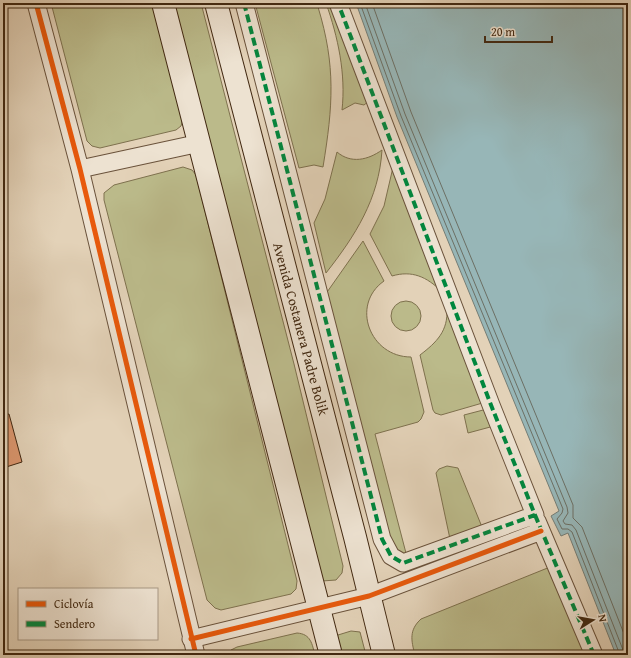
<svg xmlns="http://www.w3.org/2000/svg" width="631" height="658" font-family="'Gentium Book Plus',serif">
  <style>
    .green { fill: #bbba8a; stroke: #7e714e }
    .water { fill: #97b6b7; stroke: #757d75 }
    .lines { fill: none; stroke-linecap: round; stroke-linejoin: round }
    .shore { stroke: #6c6f64; stroke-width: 1 }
    .building { fill: #da966e; stroke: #412811 }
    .street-casing { stroke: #6a523b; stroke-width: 19 }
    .secondary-casing { stroke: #412811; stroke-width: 24 }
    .street { stroke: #ede2d1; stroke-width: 17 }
    .secondary { stroke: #ede2d1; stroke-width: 22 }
    .quiet { stroke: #00873e; stroke-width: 4; stroke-dasharray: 8 4; stroke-linecap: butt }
    .cycleway-casing { stroke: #ede2d1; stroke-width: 8 }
    .cycleway { stroke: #e8590c; stroke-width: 5 }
    .labels { text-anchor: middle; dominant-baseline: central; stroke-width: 4; stroke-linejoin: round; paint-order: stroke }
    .street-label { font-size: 14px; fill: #412811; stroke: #ede2d1 }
  </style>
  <rect width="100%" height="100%" fill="#e3d2b8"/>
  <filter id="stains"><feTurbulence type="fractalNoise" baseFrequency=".005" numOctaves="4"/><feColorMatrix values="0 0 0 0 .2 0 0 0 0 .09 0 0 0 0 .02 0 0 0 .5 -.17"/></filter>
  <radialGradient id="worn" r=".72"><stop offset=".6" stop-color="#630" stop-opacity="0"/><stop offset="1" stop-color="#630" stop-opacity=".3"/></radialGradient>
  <path class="green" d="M51,3H152L183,119L181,126L176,130L100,148L92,146L87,141Z
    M173,3H201L294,364L343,566L342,573L336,580L322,581Z
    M255,3H317L318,7C336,66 333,106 323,167L314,165L299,168Z
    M326,3H331L369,101L364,105L355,103L342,110C346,74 338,37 326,3Z
    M382,150C379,199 355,236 326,273L314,223L325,199L337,152C351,164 368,160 382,150Z
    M394,163L441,291C427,277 412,270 392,276L370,234L384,206Z
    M183,167L192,170L196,175L297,581L296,589L291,594L221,610L215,608L207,600L104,200V193L114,185Z
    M363,241L384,281C350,305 370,357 411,357L424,412L421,419L418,422L375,434L407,557L394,553L325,295Z
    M391 316a15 15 0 1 1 30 0a15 15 0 1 1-30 0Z
    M447,309L486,402L441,415L435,413L433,410L420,355C437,342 448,331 447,309Z
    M487,409L494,426L468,433L464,415Z
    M447,466L458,468L482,527L450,539L436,473L439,469Z
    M550,567L585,655H415C411,640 409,630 421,619Z
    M351,631L360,632L366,655H341L336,638L338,635Z
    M297,633C311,634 312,644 315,655H228L231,650L237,647Z"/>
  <path class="water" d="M356,3H628V655H616L568,533L561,536L551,516L559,511L397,117Z"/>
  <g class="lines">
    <path class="shore" d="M360,3L401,116L563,509L562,513L557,519L562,529H568L572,532L620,655
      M365,3L405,114L567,507L568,513L563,521L565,524L572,525L576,530L625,655
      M372,3L411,112L573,505V518L582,527L628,644"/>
  </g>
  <path class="building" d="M9,414L22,462L3,468V415Z"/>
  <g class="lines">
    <g class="street-casing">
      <path id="street" d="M36,3L80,169L196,655
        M244,3L382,539L391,556L403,563L535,515L491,405L338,3
        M80,169L200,143
        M537,521L594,655
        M191,639L369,596L541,531"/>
    </g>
    <g class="secondary-casing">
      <path id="secondary" d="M163,3L331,655
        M216,3L355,537L384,655"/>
    </g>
    <use href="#street" class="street"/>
    <use href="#secondary" class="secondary"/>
    <path class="quiet" d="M244,3L382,539L391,556L403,563L535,515L491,405L338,3
      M535,515L594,655"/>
    <g class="cycleway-casing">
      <path id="cycleway" d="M36,3L80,169L196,655
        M191,639L369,596L541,531"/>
    </g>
    <use href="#cycleway" class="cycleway"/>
  </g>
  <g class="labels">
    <g class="street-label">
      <text transform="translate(301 329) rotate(75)">Avenida Costanera Padre Bolik</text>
    </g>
  </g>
  <rect width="631" height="658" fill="none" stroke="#e3d2b8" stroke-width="16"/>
  <rect x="4" y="4" width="623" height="650" fill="none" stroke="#412811" stroke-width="2"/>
  <rect x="8" y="8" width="615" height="642" fill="none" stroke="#412811"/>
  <rect x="18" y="588" width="140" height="52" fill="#ede2d1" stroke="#a89884"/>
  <rect x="26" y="601" width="20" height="6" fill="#e8590c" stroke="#a89884"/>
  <text x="54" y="608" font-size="12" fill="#412811">Ciclovía</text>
  <rect x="26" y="621" width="20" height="6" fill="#00873e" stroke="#a89884"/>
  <text x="54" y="628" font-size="12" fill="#412811">Sendero</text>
  <g transform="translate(593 620) rotate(79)" stroke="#ede2d1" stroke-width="3" paint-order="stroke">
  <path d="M0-3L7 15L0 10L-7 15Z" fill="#412811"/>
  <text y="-6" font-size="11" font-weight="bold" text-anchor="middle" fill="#412811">N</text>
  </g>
  <path d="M485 36v6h67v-6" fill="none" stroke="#412811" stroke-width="2"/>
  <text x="491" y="36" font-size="12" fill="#412811" stroke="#ede2d1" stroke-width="3" paint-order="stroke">20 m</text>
  <rect width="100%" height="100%" filter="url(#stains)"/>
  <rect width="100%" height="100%" fill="url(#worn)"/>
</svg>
